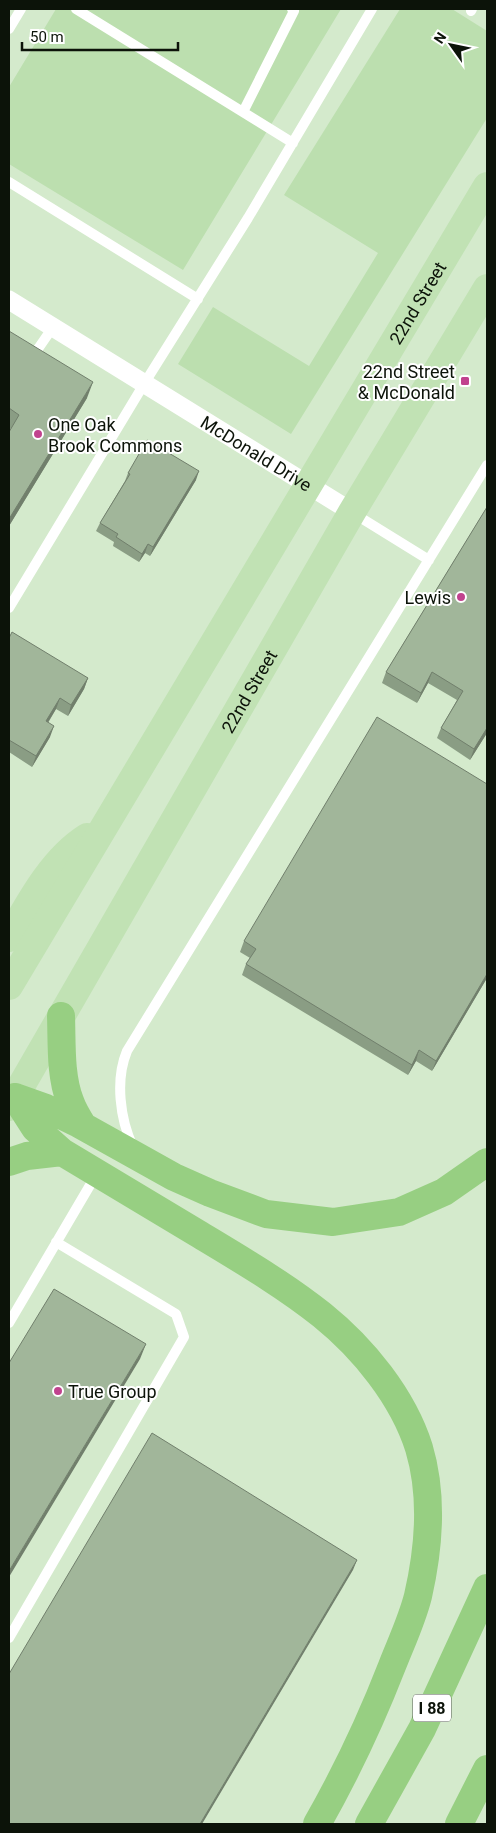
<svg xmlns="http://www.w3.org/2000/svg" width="496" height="1833" font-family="Roboto,sans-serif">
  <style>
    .green { fill: #bcdfaf }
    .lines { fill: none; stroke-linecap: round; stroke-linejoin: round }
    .service { stroke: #fff; stroke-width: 10 }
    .minor { stroke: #fff; stroke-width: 19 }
    .primary { stroke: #c1e2b4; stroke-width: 28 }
    .motorway { stroke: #97cf82; stroke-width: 28 }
    .wall { fill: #8a9d84 }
    .shaded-wall { fill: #717f6c }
    .building { fill: #a1b69a; stroke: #717f6c }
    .poi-dot { fill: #c1428e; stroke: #fff; stroke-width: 2 }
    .labels { text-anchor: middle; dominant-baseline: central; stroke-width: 4; stroke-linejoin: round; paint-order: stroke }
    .shield { fill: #fff; stroke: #555a53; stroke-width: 1 }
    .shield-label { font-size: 16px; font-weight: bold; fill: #0c1309 }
    .street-label { font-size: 18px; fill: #0c1309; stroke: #fff }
    .poi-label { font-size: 18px; fill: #0c1309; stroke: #fff; text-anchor: end }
  </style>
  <rect width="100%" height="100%" fill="#d4eacc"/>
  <path class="green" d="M56,9H341L183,270L9,164V87Z
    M400,9H452L487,31V118L291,434L178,364L213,307L309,366L378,253L284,195Z"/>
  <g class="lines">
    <path class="service" d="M76,9L293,143
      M471,11L472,9
      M9,29L21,9
      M243,112L294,11L292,9
      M9,182L198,299
      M31,359L53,327
      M353,513L429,560
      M9,608L144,384L248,218L372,9
      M133,1147C120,1119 115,1080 127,1051L487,465
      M9,1323L96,1175
      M9,1638L184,1337L176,1314L56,1242"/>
    <path class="minor" id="s1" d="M9,300L352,512"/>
    <g class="primary">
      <path d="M9,938C29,903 52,859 87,837"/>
      <path id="s2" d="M9,986L487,186"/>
      <path id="s3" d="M9,1107L352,512L487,288"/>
    </g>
    <path class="motorway" d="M61,1016C62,1043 60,1075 70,1101C73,1110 78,1118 83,1126
      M15,1097L35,1128L62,1152C107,1179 152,1206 197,1233C240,1259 283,1284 322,1315C363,1348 403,1397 419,1448C433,1495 429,1548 418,1596C412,1620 401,1643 392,1666C371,1720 346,1773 317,1824
      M15,1097L46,1108L79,1124L174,1177L210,1193L266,1214L333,1222L399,1212L444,1192L487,1162
      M9,1162L27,1156L62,1152
      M369,1824L422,1729L487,1588
      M459,1824L487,1769"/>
  </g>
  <path class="wall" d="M9,331L87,398L9,526V432L11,429L9,428Z
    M128,473L196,480L150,556L145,553L139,562L113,546L114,542L96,531L100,523L125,481Z
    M487,507V733L470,760L437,738L441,728L457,700L428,683L417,703L382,683L386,672Z
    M9,638L88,678L84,689L68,716L56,709L48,723L50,737L32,767L9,752Z
    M244,941L487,978L432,1071L416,1061L408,1075L242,975L246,964L250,958L240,952Z"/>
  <path class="shaded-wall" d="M93,382L87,398L9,526V519Z
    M199,471L196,480L150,556L153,547Z
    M148,544L145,553L139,562L142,554Z
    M432,672L428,683L417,703L421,693Z
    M88,678L84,689L68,716L71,705Z
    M60,698L56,709L42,732L46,721Z
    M54,726L50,737L32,767L36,756Z
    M487,728V733L470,760L474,749Z
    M487,974V978L432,1071L436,1061Z
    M419,1050L416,1061L408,1075L412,1065Z
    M146,1344L140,1359L9,1577V1571Z
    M357,1560L353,1570L202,1824H200Z"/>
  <path class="building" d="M9,331L93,382L9,519V432L19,415L9,408Z
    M147,440L199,471L153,547L148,544L142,554L116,537L118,534L100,523L130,474L128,473Z
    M487,507V728L474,749L441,728L463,691L432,672L421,693L386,672Z
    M12,632L88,678L71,705L60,698L46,721L54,726L36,756L9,740V638Z
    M377,717L487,784V974L436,1061L419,1050L412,1065L246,964L256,949L244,941Z
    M54,1289L146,1344L9,1571V1363Z
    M152,1433L357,1560L200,1824H9V1674Z"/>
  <g class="poi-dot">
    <rect x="460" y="376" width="10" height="10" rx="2.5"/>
    <circle cx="38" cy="434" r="5"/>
    <circle cx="461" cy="597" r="5"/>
    <circle cx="58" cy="1391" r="5"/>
  </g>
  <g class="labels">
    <rect class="shield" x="413" y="1694.5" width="38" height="27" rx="4"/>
    <g class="shield-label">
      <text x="432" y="1708">I 88</text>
    </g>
    <g class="street-label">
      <text stroke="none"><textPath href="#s2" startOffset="796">22nd Street</textPath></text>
      <text stroke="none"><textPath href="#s1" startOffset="291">McDonald Drive</textPath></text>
      <text stroke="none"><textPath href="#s3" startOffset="480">22nd Street</textPath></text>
    </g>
    <g class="poi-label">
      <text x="455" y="371">22nd Street<tspan x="455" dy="21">&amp; McDonald</tspan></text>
      <text x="48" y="424" text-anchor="start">One Oak<tspan x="48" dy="21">Brook Commons</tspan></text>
      <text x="451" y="597">Lewis</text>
      <text x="68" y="1391" text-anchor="start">True Group</text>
    </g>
  </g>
  <rect width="496" height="1833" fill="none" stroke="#0c1309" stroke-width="20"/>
  <g transform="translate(451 45) rotate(303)" stroke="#ffffff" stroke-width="4" paint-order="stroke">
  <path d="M0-4L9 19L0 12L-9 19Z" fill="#0c1309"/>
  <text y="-8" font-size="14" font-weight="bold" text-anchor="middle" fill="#0c1309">N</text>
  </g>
  <path d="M22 42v8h156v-8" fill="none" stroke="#0c1309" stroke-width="2.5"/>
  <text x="30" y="42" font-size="15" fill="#0c1309" stroke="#ffffff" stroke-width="4" paint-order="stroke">50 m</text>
</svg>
